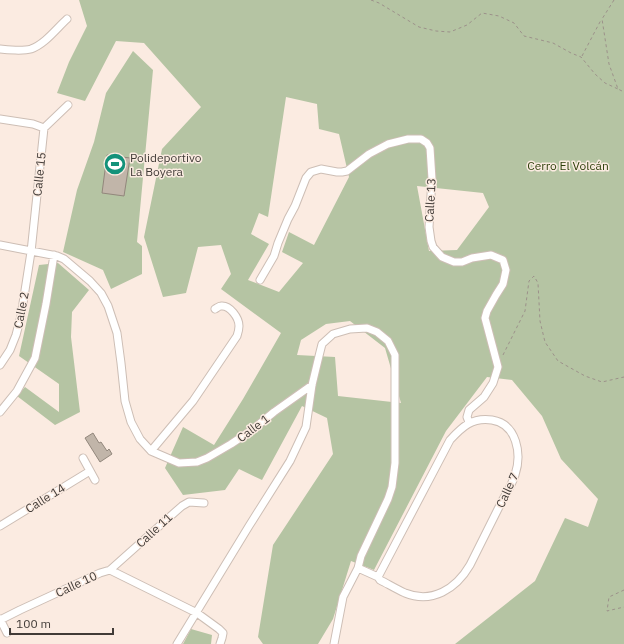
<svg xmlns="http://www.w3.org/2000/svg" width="624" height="644" font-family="'IBM Plex Sans',sans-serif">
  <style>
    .green { fill: #b5c4a3; fill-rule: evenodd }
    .building { fill: #c1b5a9; stroke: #92877c }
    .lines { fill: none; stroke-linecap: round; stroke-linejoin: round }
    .street-casing { stroke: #cdbeb5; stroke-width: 9 }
    .path { stroke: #9c918a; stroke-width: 1; stroke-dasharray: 3 3; stroke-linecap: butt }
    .street { stroke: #fff; stroke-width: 7 }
    .labels { text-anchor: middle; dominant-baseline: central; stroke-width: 3; stroke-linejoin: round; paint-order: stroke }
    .poi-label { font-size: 12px; fill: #413b37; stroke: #fbebe1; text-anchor: start }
    .park-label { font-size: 12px; fill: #2e400b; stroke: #fbebe1 }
    .street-label { font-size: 12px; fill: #413b37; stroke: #fbebe1 }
  </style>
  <rect width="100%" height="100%" fill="#fbebe1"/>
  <path class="green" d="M79,0H624V644H455L535,581L565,518L588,527L598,499L561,459L542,416L512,380L487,377L446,431L374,570L351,561L333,619L318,644H263L258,637L273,545L333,454L327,418L302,406L262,480L239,469L225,490L183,495L165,468L183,427L214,445L243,399L281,333L221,289L231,274L221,245L198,247L186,293L163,297L144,237L162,149L201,107L144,43L116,41L85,101L57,93L69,62L87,26ZM286,97L317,104L319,129L339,134L349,177L314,245L289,232L282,252L303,263L279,292L248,280L269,244L251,234L259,213L268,217ZM417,186L483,193L489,207L457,250L429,251ZM350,321L385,348L401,403L338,396L335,357L297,355L301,340L326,324Z
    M133,51L153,70L137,242L142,246V274L111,289L103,270L63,252L77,190L94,142L106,93Z
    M58,263L89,290L72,312L71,337L80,412L55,425L17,396L25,387L59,412V384L19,356L39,265Z
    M191,629L212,635L211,644H183Z"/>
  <path class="building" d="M107,155L130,158L124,196L102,193Z
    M93,433L99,443L101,442L107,451L109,449L112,454L100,462L85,438Z"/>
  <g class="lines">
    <g class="street-casing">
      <path id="street" d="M0,49C7,50 24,51 31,49C45,44 56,29 67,19
        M0,119L33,124L44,128
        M0,245L57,256L64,259L90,281L101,293L108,306L117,333L121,363L125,401L131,422L140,439L151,451L179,463L197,462L207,458L231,444L252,430L274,412L312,385
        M260,280L274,256L278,243L288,219L295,206L306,178L311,172L321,169L337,172H342L347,171L369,154L388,144L408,139H421L427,143L430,148L432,179L429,227L431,241L433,247L442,257L454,262H462L472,258L491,255L503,260L506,270L503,284L496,295L487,311L485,318L498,367L493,383L484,397L469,410L467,417L469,422
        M0,365L10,350L16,335L21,316L31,252L44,128L68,105
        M0,412L17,391L35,358L46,304L54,255
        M151,451L193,401L237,336C238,333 239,329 239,326C239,318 230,305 221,306C219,306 217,308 215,309
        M83,458L95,480
        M0,526L90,471
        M358,568L378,577L380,580C388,584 396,589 405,593C432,604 456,589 470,565C480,545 490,525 500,505C505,495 512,485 515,475C522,454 517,424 492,420C472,417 462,427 450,440L378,577
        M110,570L197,613L219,629L223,633L222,638L220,644
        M0,619L7,633
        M0,620L20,610L100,573L110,570L147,537L182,506L189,502L204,503
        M177,644L249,526L290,461L306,427L312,385L319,356L322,344L333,334L350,329L367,328L377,332L388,341L395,355V463L392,487L388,499L361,556L358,568L343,597L334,644"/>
    </g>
    <path class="path" d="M371,0L379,3L419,27L436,31L450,32L467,25L482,13L499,16L514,23L524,36L553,43L571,53L581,57L595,74L605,83L618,89
      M614,0L602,19L609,64L618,89L624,92
      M582,56L601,20
      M503,355L525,311L529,281L534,276L538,283L540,321L545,342L558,361L585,376L602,382L624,377
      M624,590L609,597L607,611L624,607"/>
    <use href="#street" class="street"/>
  </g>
  <defs>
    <g id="stadium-disc" transform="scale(1.15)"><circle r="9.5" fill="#13927a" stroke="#fbebe1"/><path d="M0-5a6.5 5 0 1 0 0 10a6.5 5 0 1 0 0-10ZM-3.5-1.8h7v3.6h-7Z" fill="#fff"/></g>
  </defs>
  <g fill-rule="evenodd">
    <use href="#stadium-disc" x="115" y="164"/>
  </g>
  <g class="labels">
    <g class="poi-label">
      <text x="130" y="157">Polideportivo<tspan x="130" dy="14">La Boyera</tspan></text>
    </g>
    <g class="park-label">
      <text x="568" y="165">Cerro El Volcán</text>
    </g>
    <g class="street-label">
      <text transform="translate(39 174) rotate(-84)">Calle 15</text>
      <text transform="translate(430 200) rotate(-87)">Calle 13</text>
      <text transform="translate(21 310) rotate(-79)">Calle 2</text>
      <text transform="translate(253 428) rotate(-37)">Calle 1</text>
      <text transform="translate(507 490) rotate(-65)">Calle 7</text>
      <text transform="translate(45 498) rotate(-32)">Calle 14</text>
      <text transform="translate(154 530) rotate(-43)">Calle 11</text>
      <text transform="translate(76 584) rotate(-25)">Calle 10</text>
    </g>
  </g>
  <path d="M10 628v6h103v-6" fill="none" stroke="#413b37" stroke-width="2"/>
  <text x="16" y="628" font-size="12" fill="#413b37" stroke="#fbebe1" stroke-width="3" paint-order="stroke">100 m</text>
</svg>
